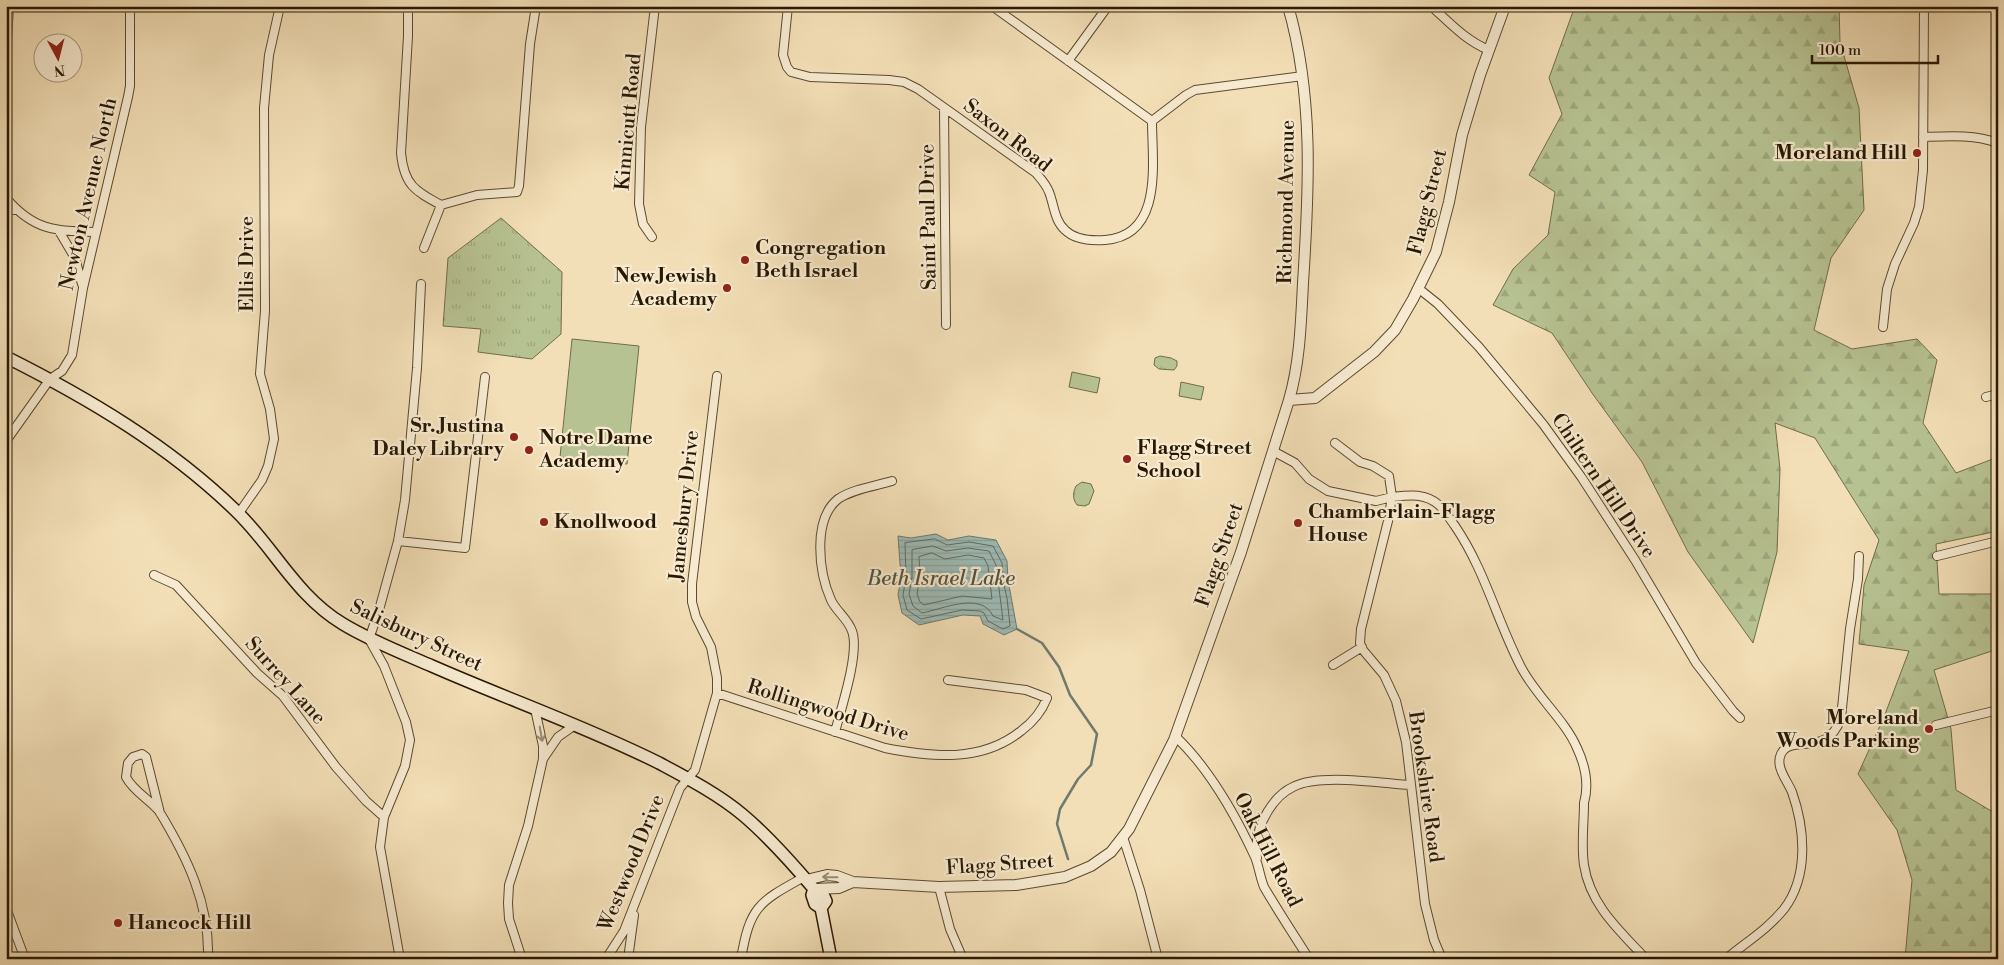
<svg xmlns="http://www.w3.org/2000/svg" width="2004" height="965" font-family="'Libre Bodoni',serif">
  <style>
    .grass { fill: url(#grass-tufts); stroke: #706d4a }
    .forest { fill: url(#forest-firs); stroke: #706d4a }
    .pitch { fill: #b7c292; stroke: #706d4a }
    .water { fill: url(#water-rules); stroke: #6e7a6e }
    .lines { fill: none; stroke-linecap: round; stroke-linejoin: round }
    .shore { stroke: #626a5c; stroke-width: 1 }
    .stream { stroke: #6e7a6e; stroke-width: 2.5 }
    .minor-casing { stroke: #5b4a2f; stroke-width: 10 }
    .tertiary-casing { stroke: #5b4a2f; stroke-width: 12 }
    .secondary-casing { stroke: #281802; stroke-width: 14 }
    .minor { stroke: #f7ead0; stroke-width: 8 }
    .tertiary { stroke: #f7ead0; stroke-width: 10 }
    .secondary { stroke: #f7ead0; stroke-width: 11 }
    .oneway { stroke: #9a8c73 }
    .poi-dot { fill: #8f2418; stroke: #f7ead0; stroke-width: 2 }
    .labels { text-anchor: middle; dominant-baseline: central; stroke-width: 4.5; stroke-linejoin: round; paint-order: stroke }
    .street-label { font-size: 20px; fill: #281802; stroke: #f7ead0 }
    .poi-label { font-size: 20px; font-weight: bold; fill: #281802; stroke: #f7ead0; text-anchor: start }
    .water-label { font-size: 21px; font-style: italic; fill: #515141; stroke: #f7ead0 }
  </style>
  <defs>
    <pattern id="grass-tufts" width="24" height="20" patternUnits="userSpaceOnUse" patternTransform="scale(1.25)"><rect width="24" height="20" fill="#b7c292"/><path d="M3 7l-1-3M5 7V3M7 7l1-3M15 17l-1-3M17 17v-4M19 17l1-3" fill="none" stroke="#9da67c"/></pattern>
    <pattern id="forest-firs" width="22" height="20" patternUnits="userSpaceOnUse" patternTransform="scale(1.25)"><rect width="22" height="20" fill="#b7c292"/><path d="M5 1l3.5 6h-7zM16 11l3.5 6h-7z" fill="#9da67c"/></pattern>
    <pattern id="water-rules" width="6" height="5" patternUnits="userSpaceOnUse" patternTransform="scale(1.25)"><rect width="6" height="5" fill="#9dbbb6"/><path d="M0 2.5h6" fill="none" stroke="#87a09b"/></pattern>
  </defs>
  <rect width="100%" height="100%" fill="#f3dfb7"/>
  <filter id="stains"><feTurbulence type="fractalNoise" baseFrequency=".004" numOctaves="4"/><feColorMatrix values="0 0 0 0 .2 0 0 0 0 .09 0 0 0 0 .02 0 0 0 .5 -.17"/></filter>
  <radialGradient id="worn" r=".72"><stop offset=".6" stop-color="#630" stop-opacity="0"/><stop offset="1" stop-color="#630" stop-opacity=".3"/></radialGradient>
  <path class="grass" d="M501,218L562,272L561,334L532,359L478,352L481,329L443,326L448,258Z
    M1160,356L1171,358L1177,361V366L1174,370L1159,369L1154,365L1155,358Z
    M1082,482L1091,484L1094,491L1089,504L1085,506L1077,505C1072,498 1073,493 1076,486Z"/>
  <path class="forest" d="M1575,6H1839L1840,42L1859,108L1864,210L1831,258L1814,330L1852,349L1917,339L1937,360L1923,423L1956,473L1998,457V531L1936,544L1939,594H1998V649L1934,670L1951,729L1956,790L1998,815V959H1905L1912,880L1897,830L1858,774L1884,717L1909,651L1859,644L1864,585L1879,540L1815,438L1775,423L1780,469L1777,552L1753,643L1688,552L1642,462L1592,393L1552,333L1493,305L1513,269L1548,235L1555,192L1529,175L1562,114L1549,78Z"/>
  <path class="pitch" d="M572,339L639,346L627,464L560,457Z
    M1072,372L1100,378L1097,393L1069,387Z
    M1181,382L1204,387L1201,400L1179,396Z"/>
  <path class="water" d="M936,534L948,540L969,536L996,540L1007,561L1008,580L1017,629L1004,635L983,624L980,616L963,615L919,625L902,613L898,595L901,577L898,536L911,538Z"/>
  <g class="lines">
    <path class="shore" d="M935,539L947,545L969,542L993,546L1002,563L1003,581L1007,598L1010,626L1003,629L988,621L984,613L980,611L962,610L921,619L907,610L903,595L906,577L905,543Z
      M933,546L946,551L968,548L989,551L996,565L1003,620L993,616C981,591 943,609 922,613L913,606L909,594L912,577V550Z
      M932,553L945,559L968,555L984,558L988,566L992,599L962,596L924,605L920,602L917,594L920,578L919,557Z"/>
    <path class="stream" d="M1017,629L1042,643L1059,667L1070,695L1097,734L1091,765L1078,779L1060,809L1057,824L1068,859"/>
    <g class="minor-casing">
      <path id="minor" d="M408,6V36L401,153C404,185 415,191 441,205L477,195L517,192L519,186L530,44L536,6
        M788,6L783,55L787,67L791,72L810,77L889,80L904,82L918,89L1036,173C1041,179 1046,184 1049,192C1054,204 1054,220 1065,230C1075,240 1091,241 1105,240C1164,236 1152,162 1152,121
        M992,6L1152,121
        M1431,6C1449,22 1466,41 1489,50
        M6,58L9,6
        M1068,61L1108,6
        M944,108L946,325
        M1152,121L1186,95L1195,90L1303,76
        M1923,137C1948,136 1974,134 1998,143
        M6,198C34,231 56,231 96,232
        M6,210H16
        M59,231L75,258L82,284
        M652,237L643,224L639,204L641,127L655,6
        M424,248L441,205
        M1418,288L1438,304L1479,347L1543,424L1582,478L1635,560L1696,663L1733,711L1740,718
        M1883,327L1887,289L1895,264L1914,223L1919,207L1923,170L1924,6
        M1986,397L1998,394
        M6,441L50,379L62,371L72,355L83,288L128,97L130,86V6
        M1335,443L1360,462L1373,466L1389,476L1392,497C1410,495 1425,493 1439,505C1445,511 1450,519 1455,526C1485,570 1497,621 1521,667C1536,696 1565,720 1577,748C1585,765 1589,785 1584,803C1584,823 1581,845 1584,865C1590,905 1620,931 1646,959
        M1273,451L1295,463L1309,479L1328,491L1376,501L1392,497L1388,521L1361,629L1360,643L1363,650L1384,675L1396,701L1406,742L1425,904L1434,940L1442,959
        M239,513L262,480L268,466L274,439L270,409L260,374L265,311L264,108L269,55L280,6
        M398,541L465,548L485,377
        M1937,556L1998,541
        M154,575L176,585L257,673L283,696L336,767L366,801L384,817
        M1333,665L1362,647
        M717,693L885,748C932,757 981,763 1021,731C1033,722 1042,711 1047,698L1026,690L948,680
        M1936,725L1998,710
        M835,732C841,709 860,652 852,631C848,619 836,611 831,600C819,573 812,520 838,499C853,489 875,486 892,481
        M1175,736C1210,769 1235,814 1255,857C1259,867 1260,877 1264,887C1278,911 1294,935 1309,959
        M543,759L558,737L575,725
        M160,813L146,757L142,754L133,757L128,763L126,777C133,791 149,799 159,811C187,857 210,904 208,959
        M1123,837L1140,890L1158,959
        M1257,858C1255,840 1259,825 1268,811C1274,801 1282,792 1293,787C1318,773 1380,783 1410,785
        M939,887L950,929L963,959
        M6,908L25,959
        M400,959L380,847L384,817L405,766L410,740L406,722L384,666L369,639L379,610L398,541L405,500L417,368L421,284
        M522,959L509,919L508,903L509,885L528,826L543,759V746L535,709
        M606,959L624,931L680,788L695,770L717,693V678L711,647L696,617L692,602V584L717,376
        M628,959L634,915
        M741,959C750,906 759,902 804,877
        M1726,959C1745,943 1768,929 1784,909C1809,876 1805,829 1792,792C1787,780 1775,767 1781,754C1791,733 1827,759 1841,718L1850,629L1858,579L1859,556"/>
    </g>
    <g class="tertiary-casing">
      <path id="tertiary" d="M1288,6C1314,96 1309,190 1303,283C1301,322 1300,362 1289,400
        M806,880L827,875L837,876L853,882L939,887L1016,885L1065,877L1091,866L1111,852L1129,829L1174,740L1241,552L1289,400L1315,398L1374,352L1395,330L1413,299L1436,252L1449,202L1462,135L1480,75L1505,6
        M814,889L839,888L853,882"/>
    </g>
    <g class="secondary-casing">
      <path id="secondary" d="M6,357C88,398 169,446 235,510C274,547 295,595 343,624C371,641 402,653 432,666C507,699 585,726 659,763C687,778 718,794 743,815C769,837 792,863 814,889
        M821,908L815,904L812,895L814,889L822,892L826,901L821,908L831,959"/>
    </g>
    <use href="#minor" class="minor"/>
    <use href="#tertiary" class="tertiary"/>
    <use href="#secondary" class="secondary"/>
  </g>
  <defs><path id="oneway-shaft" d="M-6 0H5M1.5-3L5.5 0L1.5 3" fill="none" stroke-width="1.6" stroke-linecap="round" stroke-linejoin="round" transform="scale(1.25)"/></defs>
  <g class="oneway">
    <use href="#oneway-shaft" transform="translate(541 734) rotate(80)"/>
    <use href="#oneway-shaft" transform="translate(830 877) rotate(-179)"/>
  </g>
  <g class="poi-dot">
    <circle cx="1917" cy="153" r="5"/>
    <circle cx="745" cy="260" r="5"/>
    <circle cx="727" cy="288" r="5"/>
    <circle cx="514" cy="437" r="5"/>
    <circle cx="529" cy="450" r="5"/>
    <circle cx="1127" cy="459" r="5"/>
    <circle cx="544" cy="522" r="5"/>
    <circle cx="1298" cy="523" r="5"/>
    <circle cx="1929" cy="729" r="5"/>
    <circle cx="118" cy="923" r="5"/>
  </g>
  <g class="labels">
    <g class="street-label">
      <text transform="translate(629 122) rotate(-85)">Kinnicutt Road</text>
      <text transform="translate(1007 136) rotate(38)">Saxon Road</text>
      <text transform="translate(89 194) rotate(-77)">Newton Avenue North</text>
      <text transform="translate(1287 202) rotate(-89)">Richmond Avenue</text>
      <text transform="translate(1428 202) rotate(-76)">Flagg Street</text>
      <text transform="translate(929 217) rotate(-91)">Saint Paul Drive</text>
      <text transform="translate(247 264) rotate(-90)">Ellis Drive</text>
      <text transform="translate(1603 486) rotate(56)">Chiltern Hill Drive</text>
      <text transform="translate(685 506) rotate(-84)">Jamesbury Drive</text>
      <text transform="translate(1220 555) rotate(-71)">Flagg Street</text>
      <text transform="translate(416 636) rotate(25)">Salisbury Street</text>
      <text transform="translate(285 681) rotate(48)">Surrey Lane</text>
      <text transform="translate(828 711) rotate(17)">Rollingwood Drive</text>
      <text transform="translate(1425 787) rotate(82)">Brookshire Road</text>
      <text transform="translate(1267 850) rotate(63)">Oak Hill Road</text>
      <text transform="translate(632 863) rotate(-68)">Westwood Drive</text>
      <text transform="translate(1000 865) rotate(-4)">Flagg Street</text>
    </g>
    <g class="poi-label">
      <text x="1907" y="153" text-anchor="end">Moreland Hill</text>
      <text x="755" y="248">Congregation<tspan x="755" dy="23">Beth Israel</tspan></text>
      <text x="717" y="276" text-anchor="end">New Jewish<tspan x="717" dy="23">Academy</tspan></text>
      <text x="504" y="426" text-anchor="end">Sr. Justina<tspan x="504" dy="23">Daley Library</tspan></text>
      <text x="539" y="438">Notre Dame<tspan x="539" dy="23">Academy</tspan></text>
      <text x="1137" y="448">Flagg Street<tspan x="1137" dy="23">School</tspan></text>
      <text x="1308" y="512">Chamberlain-Flagg<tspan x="1308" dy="23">House</tspan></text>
      <text x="554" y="522">Knollwood</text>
      <text x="1919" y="718" text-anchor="end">Moreland<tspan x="1919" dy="23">Woods Parking</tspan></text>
      <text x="128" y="923">Hancock Hill</text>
    </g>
    <g class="water-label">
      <text x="941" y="579">Beth Israel Lake</text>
    </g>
  </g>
  <rect width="2004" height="965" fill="none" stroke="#f3dfb7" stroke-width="25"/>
  <rect x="8" y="8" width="1989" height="950" fill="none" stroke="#281802" stroke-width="2.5"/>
  <rect x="12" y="12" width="1979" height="940" fill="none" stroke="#281802"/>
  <g transform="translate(58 58) rotate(173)"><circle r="24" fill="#f7ead0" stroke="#a4967e"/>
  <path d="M0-4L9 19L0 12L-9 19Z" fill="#8f2418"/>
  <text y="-8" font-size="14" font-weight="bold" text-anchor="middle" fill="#281802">N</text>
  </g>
  <path d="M1812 55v8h126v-8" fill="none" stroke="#281802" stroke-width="2.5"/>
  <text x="1819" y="55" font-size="15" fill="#281802" stroke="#f7ead0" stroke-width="4" paint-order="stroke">100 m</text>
  <rect width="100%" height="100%" filter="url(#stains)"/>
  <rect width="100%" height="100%" fill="url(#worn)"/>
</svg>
